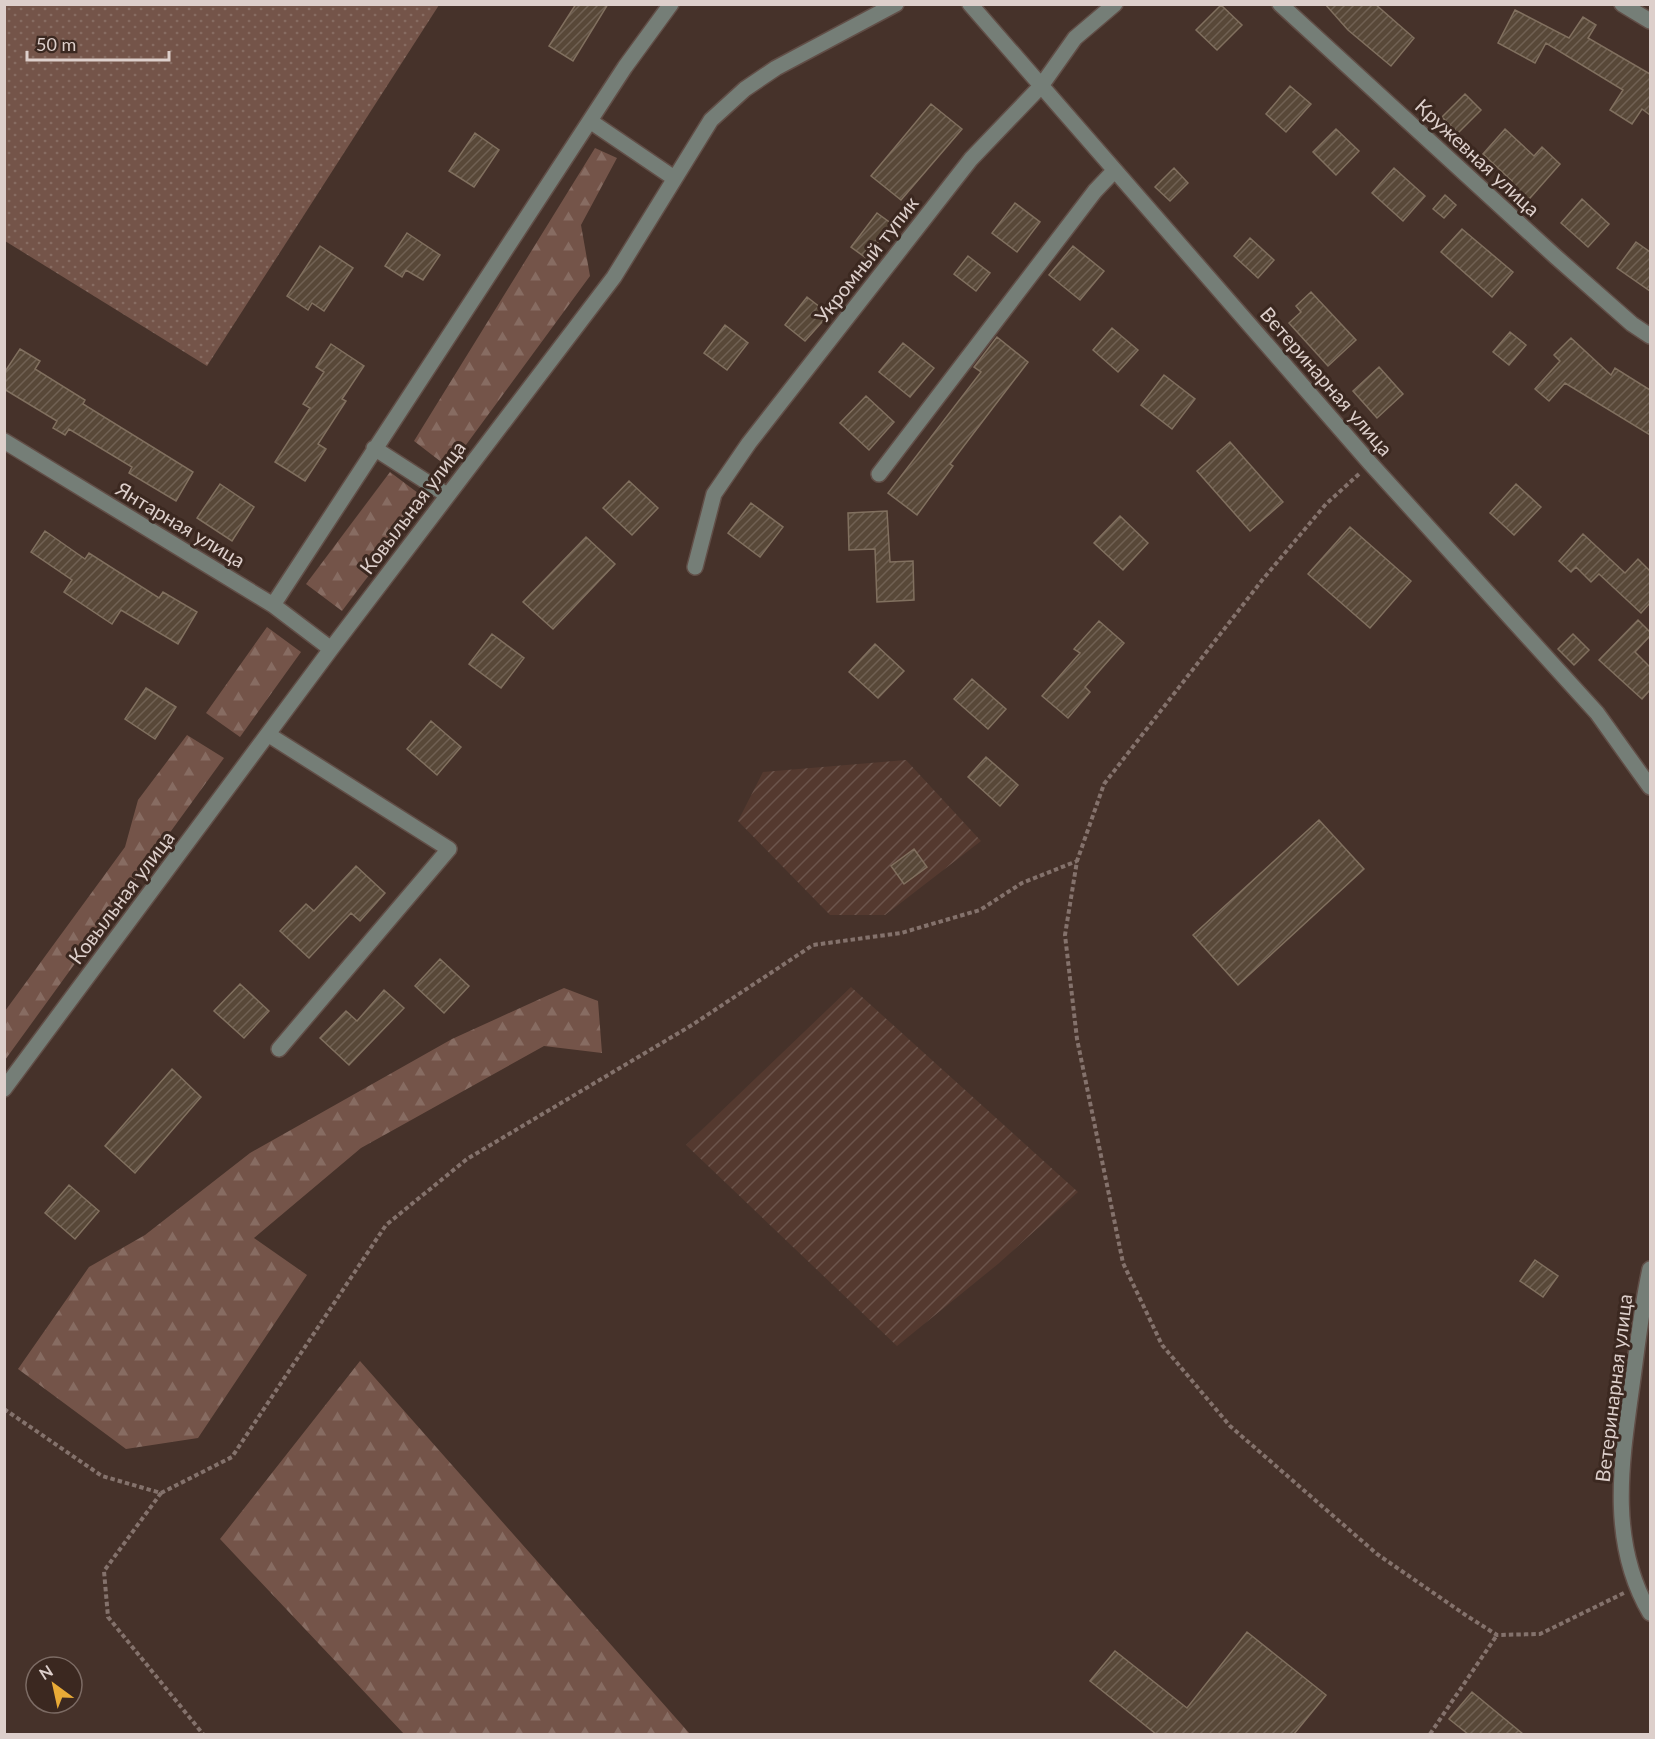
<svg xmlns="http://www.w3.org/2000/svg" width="1655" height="1739" font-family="Lato,sans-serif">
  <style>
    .industrial { fill: url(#industrial-furrows) }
    .grass { fill: url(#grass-dots) }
    .forest { fill: url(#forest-firs) }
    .building { fill: url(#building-hatch); stroke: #81705f; stroke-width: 1.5 }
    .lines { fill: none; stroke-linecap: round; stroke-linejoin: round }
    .minor-casing { stroke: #614e47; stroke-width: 18 }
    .path { stroke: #84726c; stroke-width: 4; stroke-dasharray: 4.5 3; stroke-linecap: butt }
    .minor { stroke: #757e77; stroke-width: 15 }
    .labels { text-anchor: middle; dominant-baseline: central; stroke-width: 6; stroke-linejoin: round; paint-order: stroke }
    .street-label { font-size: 20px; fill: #ddcfcb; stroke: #3b2820 }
  </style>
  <defs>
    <pattern id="industrial-furrows" width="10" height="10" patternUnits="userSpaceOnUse" patternTransform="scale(1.5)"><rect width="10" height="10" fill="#54392f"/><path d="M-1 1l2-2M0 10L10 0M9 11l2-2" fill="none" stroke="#6c554c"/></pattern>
    <pattern id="grass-dots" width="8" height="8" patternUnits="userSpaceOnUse" patternTransform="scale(1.5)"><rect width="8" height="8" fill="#745449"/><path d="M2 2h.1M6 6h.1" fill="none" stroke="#876c62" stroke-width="1.8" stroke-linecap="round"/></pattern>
    <pattern id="forest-firs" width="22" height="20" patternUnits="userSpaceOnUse" patternTransform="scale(1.5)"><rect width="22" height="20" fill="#745449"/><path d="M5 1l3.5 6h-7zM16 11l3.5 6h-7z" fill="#876c62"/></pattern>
    <pattern id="building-hatch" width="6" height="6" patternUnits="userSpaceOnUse" patternTransform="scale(1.5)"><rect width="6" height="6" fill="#584838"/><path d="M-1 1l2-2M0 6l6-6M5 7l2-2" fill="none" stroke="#706153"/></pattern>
  </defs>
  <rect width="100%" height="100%" fill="#46322a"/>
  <path class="industrial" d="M906,760L981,841L885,915H830L738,821L763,772Z
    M851,987L1078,1192L998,1264L897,1346L686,1145Z"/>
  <path class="grass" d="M4,5L5,4L439,5L207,366L5,241Z"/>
  <path class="forest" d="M595,148L617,158L581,225L590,276L449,468L414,441Z
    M390,472L426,499L342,611L306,584Z
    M267,627L301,652L240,737L206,713Z
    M187,735L224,758L5,1060V1011L125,847L138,800Z
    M564,988L598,1001L602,1053L544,1046L361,1148L254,1238L307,1275L198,1438L126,1449L18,1369L89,1267L145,1235L250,1153L452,1039Z
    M360,1361L690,1734H404L220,1539Z"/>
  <path class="building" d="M576,4H608L573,61L549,46Z
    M1325,4H1375L1414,38L1391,66L1348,30Z
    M1221,5L1242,25L1217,50L1196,30Z
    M1515,10L1569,38L1583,17L1596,25L1588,38L1650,74V115L1642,109L1632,124L1610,110L1623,90L1546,43L1535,63L1498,43Z
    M1290,86L1311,104L1286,132L1266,114Z
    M1465,94L1481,110L1458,133L1442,117Z
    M931,104L962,129L901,200L871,176Z
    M1336,129L1359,151L1336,175L1313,152Z
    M1505,129L1534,156L1542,147L1560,164L1523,206L1504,190L1512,181L1483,154Z
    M475,133L499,150L474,187L449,171Z
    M1174,168L1188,183L1170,201L1155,187Z
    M1394,168L1425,196L1403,221L1372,193Z
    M1445,195L1456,205L1444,218L1433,209Z
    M1582,199L1609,224L1588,247L1561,223Z
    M1015,203L1040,222L1017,252L992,233Z
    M877,213L892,224L866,258L851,247Z
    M1462,229L1513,272L1492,297L1441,252Z
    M407,233L440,255L423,280L406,270L402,277L385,266Z
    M1250,238L1274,260L1258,278L1234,256Z
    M1636,242L1650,252V291L1617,268Z
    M320,246L353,268L324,311L312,303L308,310L287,296Z
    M1073,246L1104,271L1080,300L1049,275Z
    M968,256L990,273L976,291L954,274Z
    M1311,292L1356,340L1328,366L1289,323L1301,312L1296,306Z
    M807,297L829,314L805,341L785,325Z
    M725,325L748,343L727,370L704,353Z
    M1112,328L1138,350L1118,372L1093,350Z
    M1510,332L1526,345L1509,365L1493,352Z
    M997,337L1028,362L950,464L953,466L917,515L888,493L981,372L974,367Z
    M1571,338L1611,375L1615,368L1650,390V435L1565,383L1549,401L1535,389L1560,361L1554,355Z
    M903,343L934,368L910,397L879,372Z
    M331,344L364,366L342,399L346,401L318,444L326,449L305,481L275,462L310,408L303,404L324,372L316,367Z
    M20,349L40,361L35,369L85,400L83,404L193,472L176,501L129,473L132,467L69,429L65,435L53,428L57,421L4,389V373Z
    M1379,367L1403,394L1377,418L1353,391Z
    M1164,375L1195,399L1172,429L1141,405Z
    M866,396L894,422L869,450L840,423Z
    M1230,442L1283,502L1250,531L1197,471Z
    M629,481L658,508L632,535L603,508Z
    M220,484L254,507L232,541L197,518Z
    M1516,484L1541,507L1514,535L1490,513Z
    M751,503L783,527L760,557L728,533Z
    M887,511L890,562L913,561L914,600L877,602L875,549L849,550L848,513Z
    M1120,516L1148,543L1123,570L1094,543Z
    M1350,527L1411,581L1370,628L1308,574Z
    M45,531L85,559L89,553L159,598L163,592L197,612L178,644L121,610L112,624L64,592L72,580L31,552Z
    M1583,534L1625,573L1638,559L1650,571V603L1641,613L1599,574L1591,582L1576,567L1571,572L1559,561Z
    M586,537L615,564L553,629L523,602Z
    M1638,620L1650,632V636L1635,652L1650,667V690L1642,699L1599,660Z
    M1099,621L1124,643L1085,687L1090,692L1068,718L1042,696L1080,653L1074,649Z
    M492,634L524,658L501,688L469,664Z
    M1573,634L1589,650L1574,665L1558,649Z
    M875,644L904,671L878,698L849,672Z
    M972,679L1006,709L988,729L954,699Z
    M146,688L176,707L155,739L125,719Z
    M431,721L461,747L437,775L407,749Z
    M986,757L1018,785L1000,806L968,777Z
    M1319,820L1364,869L1238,985L1193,935Z
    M914,849L927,867L904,884L891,866Z
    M356,866L385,893L360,921L351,913L309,958L280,931L306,904L314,911Z
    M440,959L469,986L444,1013L415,986Z
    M240,984L269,1011L244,1038L214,1011Z
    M384,990L404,1008L349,1065L320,1038L346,1011L357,1021Z
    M172,1069L201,1097L135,1173L105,1146Z
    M69,1185L99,1211L75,1239L45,1213Z
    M1535,1260L1558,1276L1543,1297L1520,1281Z
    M1247,1632L1326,1695L1294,1734H1156L1090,1681L1115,1651L1187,1708Z
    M1472,1692L1523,1734H1468L1449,1719Z"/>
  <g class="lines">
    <g class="minor-casing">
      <path id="minor" d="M970,4L1370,463L1597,713L1650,787
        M1280,4L1556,257L1632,324L1650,336
        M1622,4L1650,21
        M590,121L674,178
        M4,441L273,605L331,649
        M374,448L447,495
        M879,474L1095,191L1114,171
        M695,567L714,494L749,443L971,159L1041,86L1075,38L1115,4
        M273,605L625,67L671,4
        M269,735L449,849L279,1049
        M4,1089L331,649L614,277L711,120L745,89L776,68L896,4
        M1650,1269C1642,1305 1638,1341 1633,1378C1622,1458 1607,1540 1650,1613"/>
    </g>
    <path class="path" d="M1359,474L1326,504L1263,579L1104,784L1077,861L1065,935L1077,1039L1123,1263L1162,1345L1230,1426L1377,1554L1467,1616L1497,1635L1540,1634L1624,1593
      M4,1409L102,1476L161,1493L232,1457L386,1225L467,1159L692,1025L813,945L901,933L980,910L1022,883L1077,861
      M161,1493L104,1571L108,1617L203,1734
      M1430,1734L1497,1635"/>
    <use href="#minor" class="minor"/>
  </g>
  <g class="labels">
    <g class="street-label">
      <text transform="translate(1478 157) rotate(43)">Кружевная улица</text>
      <text transform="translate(866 259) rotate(-52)">Укромный тупик</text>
      <text transform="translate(1327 381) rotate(49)">Ветеринарная улица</text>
      <text transform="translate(412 507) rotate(-53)">Ковыльная улица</text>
      <text transform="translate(181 524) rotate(31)">Янтарная улица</text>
      <text transform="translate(121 897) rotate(-53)">Ковыльная улица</text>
      <text transform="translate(1613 1388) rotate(-83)">Ветеринарная улица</text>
    </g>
  </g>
  <rect width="1655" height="1739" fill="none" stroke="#ddcfcb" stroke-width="12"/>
  <g transform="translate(54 1685) rotate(327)"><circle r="28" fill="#3b2820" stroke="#7c6b64" stroke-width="1.5"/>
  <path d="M0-4.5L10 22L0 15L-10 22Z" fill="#e9ab37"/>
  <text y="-9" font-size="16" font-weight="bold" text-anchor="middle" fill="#ddcfcb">N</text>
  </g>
  <path d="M27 51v9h142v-9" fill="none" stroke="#ddcfcb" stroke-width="3"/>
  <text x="36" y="51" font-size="18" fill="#ddcfcb" stroke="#3b2820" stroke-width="4.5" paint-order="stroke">50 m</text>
</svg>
